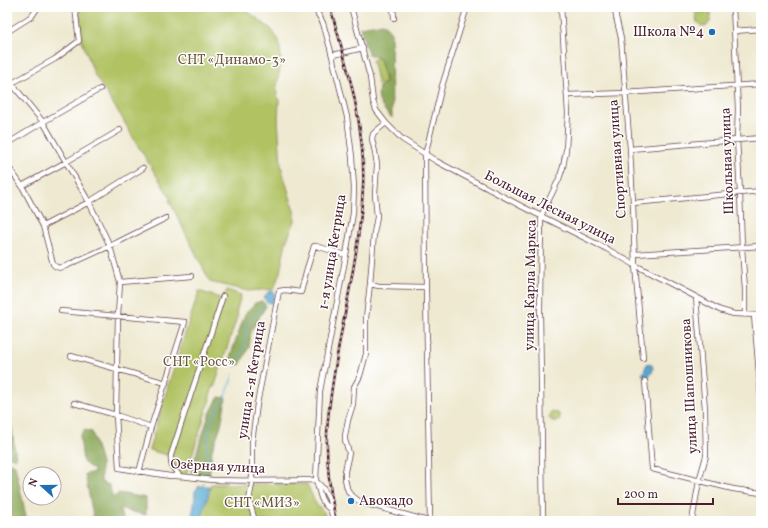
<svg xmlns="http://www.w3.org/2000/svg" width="768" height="528" font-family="Vollkorn,serif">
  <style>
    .green { fill: #b1c264; stroke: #7e7048 }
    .forest { fill: #8ca85a; stroke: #6b6442 }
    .water { fill: #55a7d0; stroke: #50637e }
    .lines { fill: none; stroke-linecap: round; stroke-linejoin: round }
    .stream { stroke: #55a7d0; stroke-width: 1 }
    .minor-casing { stroke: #633d44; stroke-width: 6 }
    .minor { stroke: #fff; stroke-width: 4.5 }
    .rail-casing { stroke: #4a1f2b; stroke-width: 2.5 }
    .rail { stroke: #fff; stroke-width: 1; stroke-dasharray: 3; stroke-linecap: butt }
    .poi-dot { fill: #1f6fb2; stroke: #fff; stroke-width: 1.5 }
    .labels { text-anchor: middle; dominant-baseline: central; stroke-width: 3; stroke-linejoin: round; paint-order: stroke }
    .poi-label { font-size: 14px; fill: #4a1f2b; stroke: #fff; text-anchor: end }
    .park-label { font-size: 14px; fill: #6e583f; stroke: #fff }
    .street-label { font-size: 14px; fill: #4a1f2b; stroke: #fff }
  </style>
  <rect width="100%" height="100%" fill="#fff"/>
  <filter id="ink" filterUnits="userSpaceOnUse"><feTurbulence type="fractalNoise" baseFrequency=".025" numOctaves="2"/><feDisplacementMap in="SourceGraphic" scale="8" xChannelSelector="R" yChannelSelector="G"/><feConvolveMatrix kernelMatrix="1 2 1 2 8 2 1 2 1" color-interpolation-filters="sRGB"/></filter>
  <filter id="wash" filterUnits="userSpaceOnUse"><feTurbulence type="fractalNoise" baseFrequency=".012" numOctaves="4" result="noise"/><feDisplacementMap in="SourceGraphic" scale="16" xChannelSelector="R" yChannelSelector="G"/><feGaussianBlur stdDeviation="0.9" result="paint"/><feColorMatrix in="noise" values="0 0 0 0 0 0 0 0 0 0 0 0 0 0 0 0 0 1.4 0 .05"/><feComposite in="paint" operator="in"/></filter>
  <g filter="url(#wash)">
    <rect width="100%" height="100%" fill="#eee9d0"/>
    <path class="green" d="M79,7H242L271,29L279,40L280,49L281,62L276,91L279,101L278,119L281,166L295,214V221L286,242L280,272L274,289L248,291L210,282L169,200L171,199L135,141L121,116L95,76L82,41Z
      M695,7H710V21L707,26H701L697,22Z
      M380,58L385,83L378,85L372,60Z
      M227,290L241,295L236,313L238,314L214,388L213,387L209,399H210L185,478C172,472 168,472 170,456L149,450L168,386L199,291L223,299Z
      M554,412L559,414L560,418L559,421H553L549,418L550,413Z
      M211,484H307L316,504L324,512L326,521H198Z"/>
    <path class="forest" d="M383,23L391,32L392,118C382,107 376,103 379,87L386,83L380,59L368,54L360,27Z
      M262,301L266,306L251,331L249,347L240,365L230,362L231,354L245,314L255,303Z
      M7,396L16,459L7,456Z
      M219,397L226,398L221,425L212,450L209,476L192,473L191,470L209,415Z
      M84,430L92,432L101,464V482L109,485L113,498L119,493L146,498V515L119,509L124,521H94L85,474L96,472L83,462L80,436Z
      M7,461L15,465L27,521H7Z"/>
    <path class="water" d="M271,291L274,292L275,295L273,302C269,304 266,302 264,298L268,292Z
      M650,363C654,366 654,372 649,376C648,376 645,377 644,377L642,375L647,364Z
      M199,486H209L210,489L201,521H185L191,518L194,506L195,491Z"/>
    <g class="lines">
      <path class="stream" d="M235,367L245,345V325L259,312L266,302
        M205,477L208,459L207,439L211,420L227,393L233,374
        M203,486L204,482"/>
    </g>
  </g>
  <g filter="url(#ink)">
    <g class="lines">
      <g class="minor-casing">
        <path id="minor" d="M314,7L323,23L330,48L347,117L352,157L354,188L353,213L346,255L320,391L316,480L321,498L325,505L331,510
          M351,7L370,77L373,101L376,110L386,123L402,139L436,161L521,206L607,249L635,265L696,297L720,310L734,314L761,315
          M393,7L394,18
          M615,7L616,17L621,38L630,149L633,203L635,265L643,358
          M733,7L738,109L737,139L740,193L742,248L745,289V315
          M734,31L761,29
          M7,32L32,16L38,7
          M333,55L363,48
          M7,76L12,84L43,122L89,202L110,246L120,282L118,316L116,415L119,468L170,476C185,475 199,479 213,480C247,481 281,481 316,480
          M7,86L55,59L79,41L75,7
          M567,95L625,93L761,84
          M386,123L375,132L373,134L372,139L375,152L377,165L375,194L377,217L374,233L370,284L366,318V354L360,376L354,387L353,404L348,420L345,436V440L349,453L345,471V479L347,488L349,493L360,502L428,521
          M7,144L43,122L100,89
          M630,149L761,138
          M7,165L22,186L43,226L53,264C57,269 60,268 66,266L110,246L166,218
          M22,186L66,162L120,130
          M633,203L761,191
          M43,226L89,202L143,168
          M635,254L761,246
          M120,282L192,276
          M370,284L379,286L426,287
          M61,311L185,322L151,427L139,472
          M754,315L761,397
          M71,356L166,383
          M645,381L652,469L733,489L761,493
          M74,403L116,415L151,427
          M179,475C173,468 170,465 171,455L223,296
          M317,482L323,488L329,499L333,521
          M255,521L249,500L252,484V442L257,404L279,291L285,290L301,292L306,272L314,246H316L346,255
          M430,521L426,291L425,155L442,86L467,7
          M543,521L540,312L541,216L559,179L563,167L566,150L568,113L561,7
          M692,521L699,481L706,456L705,409L696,297"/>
      </g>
      <use href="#minor" class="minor"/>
      <g class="rail-casing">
        <path id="rail" d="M330,7C347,65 366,127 363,188C360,245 347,300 337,356C333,382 328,407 327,434C326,463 330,492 336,521"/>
      </g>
      <use href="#rail" class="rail"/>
    </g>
  </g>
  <g class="poi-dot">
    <circle cx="712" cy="32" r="4"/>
    <circle cx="351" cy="501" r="4"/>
  </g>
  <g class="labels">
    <g class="poi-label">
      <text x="704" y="32">Школа №4</text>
      <text x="359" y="501" text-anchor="start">Авокадо</text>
    </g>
    <g class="park-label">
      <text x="232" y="60">СНТ «Динамо-3»</text>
      <text x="199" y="362">СНТ «Росс»</text>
      <text x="262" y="503">СНТ «МИЗ»</text>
    </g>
    <g class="street-label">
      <text transform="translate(618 159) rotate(-94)">Спортивная улица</text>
      <text transform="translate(728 161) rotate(-92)">Школьная улица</text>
      <text transform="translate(550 208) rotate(27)">Большая Лесная улица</text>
      <text transform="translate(333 252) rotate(-81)">1-я улица Кетрица</text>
      <text transform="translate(531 285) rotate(-89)">улица Карла Маркса</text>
      <text transform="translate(252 380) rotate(-81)">улица 2-я Кетрица</text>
      <text transform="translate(690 386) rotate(-93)">улица Шапошникова</text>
      <text transform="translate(218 467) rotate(3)">Озёрная улица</text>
    </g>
  </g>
  <rect width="768" height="528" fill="none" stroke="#fff" stroke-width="24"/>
  <g transform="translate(42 486) rotate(291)"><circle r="19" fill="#ffffff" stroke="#b7a5aa"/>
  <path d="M0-3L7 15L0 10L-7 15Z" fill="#1f6fb2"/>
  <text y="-6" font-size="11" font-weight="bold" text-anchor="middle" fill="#4a1f2b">N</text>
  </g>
  <path d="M618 498v6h95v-6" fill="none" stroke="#4a1f2b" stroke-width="2"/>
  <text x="624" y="498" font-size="12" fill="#4a1f2b" stroke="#ffffff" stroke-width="3" paint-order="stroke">200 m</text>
</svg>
